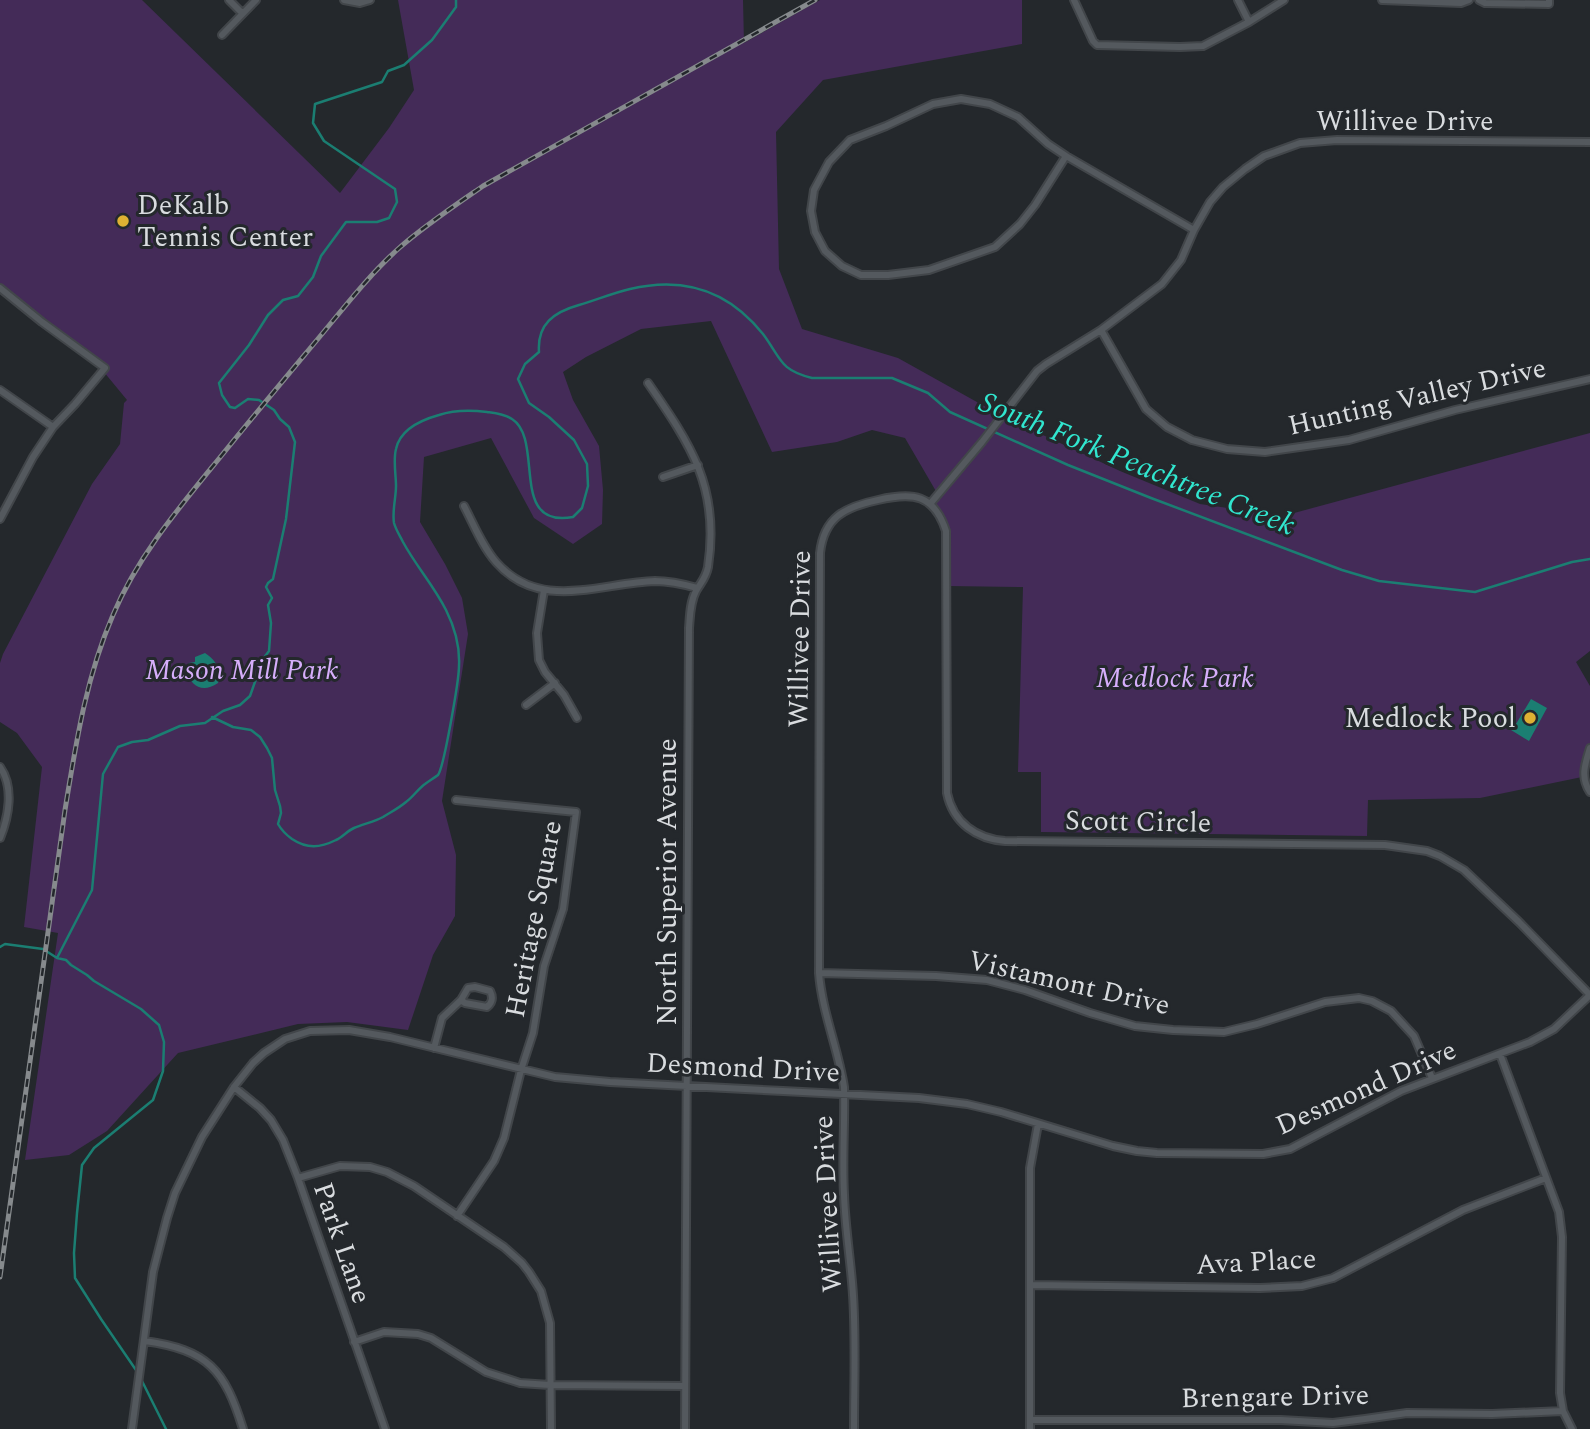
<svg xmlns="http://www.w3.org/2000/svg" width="1590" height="1429" font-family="Spectral,serif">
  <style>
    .green { fill: #442b58 }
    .water { fill: #1b7e72 }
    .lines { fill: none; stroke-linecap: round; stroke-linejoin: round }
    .stream { stroke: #1b7e72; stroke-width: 2.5 }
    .street-casing { stroke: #42464a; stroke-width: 10 }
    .street { stroke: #54595e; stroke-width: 6 }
    .rail-casing { stroke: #868a8d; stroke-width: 5 }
    .rail { stroke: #24282c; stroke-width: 2.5; stroke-dasharray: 8; stroke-linecap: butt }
    .poi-dot { fill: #deb133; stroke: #24282c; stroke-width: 2.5 }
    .labels { text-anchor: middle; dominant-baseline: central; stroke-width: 6; stroke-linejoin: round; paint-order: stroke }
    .street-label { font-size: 28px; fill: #d9dcdf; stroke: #24282c }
    .poi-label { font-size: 28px; fill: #d9dcdf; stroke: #24282c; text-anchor: start }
    .park-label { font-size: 28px; font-style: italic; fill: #d6aefb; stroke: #24282c }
    .water-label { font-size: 30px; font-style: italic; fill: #31e6cf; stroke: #24282c }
  </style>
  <rect width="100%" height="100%" fill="#24282c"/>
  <path class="green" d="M0,0H142L340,193L389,128L414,90L398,0H743L744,43L820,0H1022V44L823,80L776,132L779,269L802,329L898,358L1002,416L962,467L988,440L1004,417L1120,471L1200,504L1283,516L1590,433V651L1576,662L1590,686V743L1587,746L1582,777L1480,798L1368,800L1367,836L1041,832V772H1018L1023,587L948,586L946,531L930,504L937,493L905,438L872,430L837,442L772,452L711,321L641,329L586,357L563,372L573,400L599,446L603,490L602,524L573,544L534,518L491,438L424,457L420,522L445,564L462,598L468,634L442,801L456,855L455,916L433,955L408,1030L347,1022L298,1024L178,1053L107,1131L69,1155L25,1160L58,933L24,927L42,767L17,733L0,722V663L3,654L92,484L120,444L124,403L127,400L99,366L0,283Z"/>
  <path class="water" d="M205,653C216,660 222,670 218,683C202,694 191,686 186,670L189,663L195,662V657Z
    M1531,699L1547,708L1529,741L1511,730L1513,729Z"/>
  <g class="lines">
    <path class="stream" d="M212,717L233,727L251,730L260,737L267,748L272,758L275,790L280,806L281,813L278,824C282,831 285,834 292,839C307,849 320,848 336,840C343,837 347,831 354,828C363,824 374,822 383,817C391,812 399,808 406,802C413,797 418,789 425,784C429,781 434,778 438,775C444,767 459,680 459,666C460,647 454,626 446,610C434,586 416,566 403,542C400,536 396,530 394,523C392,511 396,498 396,486C396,475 393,460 396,449C400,430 421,420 439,415C454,410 471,410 487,412C494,413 505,414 512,419C545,440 508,529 573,517L582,508L588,486L587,464L574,440L549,417L529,403L518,379L525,364L539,352C537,324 554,312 579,305C596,300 613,293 630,289C684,276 728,290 763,334C781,358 779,370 812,378H892L928,393L950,412L1068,465L1151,498L1342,570L1379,581L1475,592L1572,562L1590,559
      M0,947L5,944L43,949L57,958L66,960L71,965L87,975L94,981L141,1009L159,1025L164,1042L163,1071L153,1100L94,1148L82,1165L77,1213L74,1253L75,1278L101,1319L138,1373
      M57,958L92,890L103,774L118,747L132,742L148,740L180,726L205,723L223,711L240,705L250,696L263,659L269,651L271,623L268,605L272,598L266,587L268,583L273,579L286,519L295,442L289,427L280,419L274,410L259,400L248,399L235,408L230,407L222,395L219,383L249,345L268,315L283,300L298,296L313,277L321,256L346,222H377L389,218L397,202L395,189L324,141L313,123L315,104L382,82L388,71L404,65L432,40L456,7V0
      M141,1379L166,1429"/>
    <g class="street-casing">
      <path id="street" d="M229,0L242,13
        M344,0L360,3L370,0
        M1074,0L1093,41L1097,45L1180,47L1203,46L1249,22L1284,0
        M1238,0L1249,22
        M1382,0L1461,3L1469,0
        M1479,0L1485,3L1549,4V0
        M222,35L256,0
        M961,99L990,104L1018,117L1048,144L1066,156L1035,205L1020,224L995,247L929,270L888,275H861L842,266L825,251L815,232L811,211L814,190L829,162L850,140L886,126L933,104Z
        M1066,156L1194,230
        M0,288L42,322L105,368L75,404L53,427L33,457L0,519
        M1101,330L1146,409L1167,427L1192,440L1227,449L1265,452L1349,440L1455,410L1590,379
        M648,383C691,445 720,488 708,567C706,578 701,582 696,591C690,602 690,616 689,628L685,1429
        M0,390L53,427
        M663,477L698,465
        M930,504L982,442L1037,371L1046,364L1101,330L1162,284L1181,260L1194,230L1210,202L1223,187L1245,169L1264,156L1300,143L1337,140L1590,142
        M464,506C474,525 482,546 496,562C540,612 599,583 655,581C670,581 683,584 697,588
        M544,590L537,633L539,660L545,672L564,695L577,718
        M526,705L555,683
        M1590,748C1585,764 1580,777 1590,792
        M0,767C14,787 9,816 0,838
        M456,800L576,812L563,909L544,966L533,1033L521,1070L504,1138L494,1161L457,1216
        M819,973L936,976L987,980L1025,990L1090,1013L1135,1026L1173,1030L1224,1032L1257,1024L1325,1002L1359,998L1372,1001L1391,1011L1414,1036L1432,1078
        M434,1048L442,1018L461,1000L468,988L475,987L490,991C493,997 493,1002 487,1007L465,1003L461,1000
        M1500,1054L1559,1212L1562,1237L1560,1393L1563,1411L1572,1429
        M234,1087L260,1108L271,1120L283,1140L298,1178L385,1429
        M298,1178L340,1166L370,1167L387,1172L414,1186L504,1247L522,1263L529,1272L541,1291L550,1323L551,1429
        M1030,1285L1260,1288L1302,1286L1333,1278L1463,1210L1546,1178
        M145,1341C208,1350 225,1370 243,1429
        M354,1342L384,1332L418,1334L431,1338L486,1372L520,1383L550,1385L685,1386
        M1030,1420H1281L1333,1423L1365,1419L1407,1413L1492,1414L1563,1411
        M132,1429L153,1272L167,1218L175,1193L202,1137L234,1087L253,1063L264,1053L285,1039L310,1031L349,1030L390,1037L555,1077L610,1082L783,1091L919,1098L967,1104L1001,1112L1113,1146L1137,1151L1157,1153L1263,1154L1290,1149L1401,1091L1530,1042L1554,1029L1590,995L1519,922L1464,870L1440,856L1427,851L1385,845L1005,841C977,839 953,823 947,793L946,531C934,494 913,492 878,500C845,507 824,517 820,553L819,973C822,1012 838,1048 844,1087C845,1123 842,1159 844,1194C845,1228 851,1262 853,1295C856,1340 854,1385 854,1429
        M1030,1429V1168L1038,1124"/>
    </g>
    <use href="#street" class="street"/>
    <g class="rail-casing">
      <path id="rail" d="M0,1277L65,810C76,743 86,677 113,615C139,553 184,502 226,450C256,413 287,376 317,340C343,309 368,276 398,249C424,226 454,206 483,186L815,0"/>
    </g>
    <use href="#rail" class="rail"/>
  </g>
  <g class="poi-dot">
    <circle cx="123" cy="221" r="7"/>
    <circle cx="1530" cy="718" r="7"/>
  </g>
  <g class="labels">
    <g class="street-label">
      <text x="1405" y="121">Willivee Drive</text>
      <text transform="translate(1417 397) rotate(-13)">Hunting Valley Drive</text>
      <text transform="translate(800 639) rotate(-89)">Willivee Drive</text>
      <text transform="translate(1138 822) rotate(1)">Scott Circle</text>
      <text transform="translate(667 882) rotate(-90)">North Superior Avenue</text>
      <text transform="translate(534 919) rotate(-79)">Heritage Square</text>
      <text transform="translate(1069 983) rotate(13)">Vistamont Drive</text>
      <text transform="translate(743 1068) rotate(3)">Desmond Drive</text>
      <text transform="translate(1366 1088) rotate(-24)">Desmond Drive</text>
      <text transform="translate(828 1204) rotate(-93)">Willivee Drive</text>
      <text transform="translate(342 1243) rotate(71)">Park Lane</text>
      <text transform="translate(1256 1262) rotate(-3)">Ava Place</text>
      <text transform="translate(1275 1397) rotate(-1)">Brengare Drive</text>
    </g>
    <g class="poi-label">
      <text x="137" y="205">DeKalb<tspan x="137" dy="32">Tennis Center</tspan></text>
      <text x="1516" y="718" text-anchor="end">Medlock Pool</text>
    </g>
    <g class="park-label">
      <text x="242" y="670">Mason Mill Park</text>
      <text x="1175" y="678">Medlock Park</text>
    </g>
    <g class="water-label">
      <text transform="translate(1137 464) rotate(22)">South Fork Peachtree Creek</text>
    </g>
  </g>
</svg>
